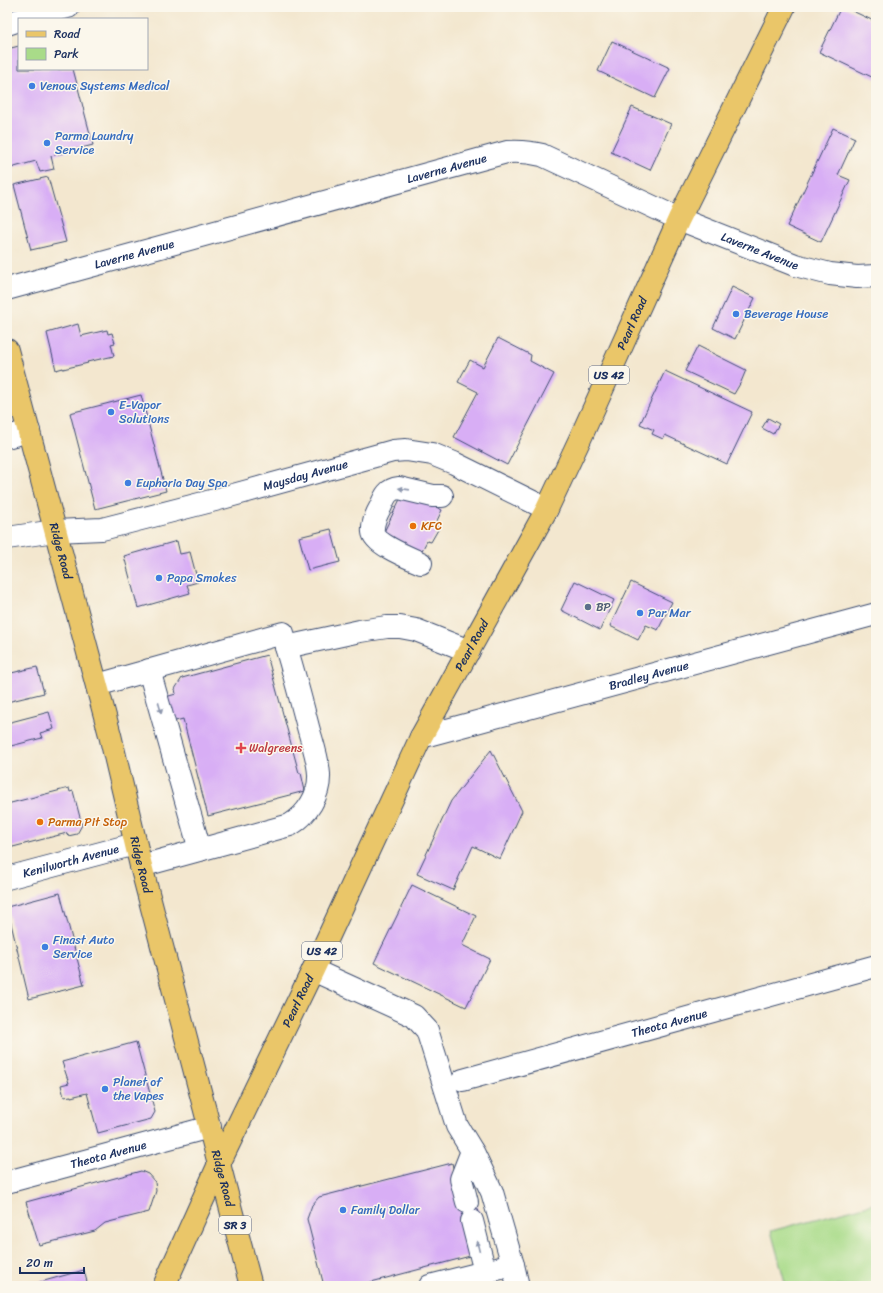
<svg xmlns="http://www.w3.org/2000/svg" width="883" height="1293" font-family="Sriracha,sans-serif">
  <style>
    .green { fill: #a9db89; stroke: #628574 }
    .building { fill: #d8aef5 }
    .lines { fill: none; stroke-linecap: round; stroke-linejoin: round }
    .minor-casing { stroke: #3b4b6f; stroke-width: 24 }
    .major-casing { stroke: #3b4b6f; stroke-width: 24 }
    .minor { stroke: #fff; stroke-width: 22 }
    .major { stroke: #eac669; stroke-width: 22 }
    .oneway { fill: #8d97ae }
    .shop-dot { fill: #3f7fe0; stroke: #fbf7ec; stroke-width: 1.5 }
    .food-dot { fill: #e8710a; stroke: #fbf7ec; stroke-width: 1.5 }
    .service-dot { fill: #5c6f8a; stroke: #fbf7ec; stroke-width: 1.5 }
    .health-dot { fill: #e0444e; stroke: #fbf7ec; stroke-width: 1.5 }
    .labels { text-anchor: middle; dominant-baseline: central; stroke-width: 3; stroke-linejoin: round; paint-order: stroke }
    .shield { fill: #fbf7ec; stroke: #5e6b89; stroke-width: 1 }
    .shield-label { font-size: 11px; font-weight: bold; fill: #1b2f5e }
    .shop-label { font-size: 12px; fill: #366cbe; stroke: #fbf7ec; text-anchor: start }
    .street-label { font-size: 12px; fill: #1b2f5e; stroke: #fbf7ec }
    .food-label { font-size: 12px; fill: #c56008; stroke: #fbf7ec; text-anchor: start }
    .service-label { font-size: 12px; fill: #4e5e75; stroke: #fbf7ec; text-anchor: start }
    .health-label { font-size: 12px; fill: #be3a42; stroke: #fbf7ec; text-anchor: start }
  </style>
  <rect width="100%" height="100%" fill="#fbf7ec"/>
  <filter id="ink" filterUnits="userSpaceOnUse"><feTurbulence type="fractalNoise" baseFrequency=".025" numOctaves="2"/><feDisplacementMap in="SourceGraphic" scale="8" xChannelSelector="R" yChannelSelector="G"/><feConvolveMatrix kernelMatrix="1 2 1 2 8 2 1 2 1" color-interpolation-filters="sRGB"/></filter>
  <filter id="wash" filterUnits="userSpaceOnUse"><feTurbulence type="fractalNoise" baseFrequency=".012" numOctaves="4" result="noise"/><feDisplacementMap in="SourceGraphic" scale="16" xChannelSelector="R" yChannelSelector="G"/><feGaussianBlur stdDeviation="0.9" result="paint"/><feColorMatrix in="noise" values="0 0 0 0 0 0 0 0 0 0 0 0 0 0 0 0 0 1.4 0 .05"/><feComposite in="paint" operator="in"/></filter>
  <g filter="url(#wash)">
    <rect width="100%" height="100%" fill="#f3e7cf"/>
    <path class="green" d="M876,1203V1286H786L771,1231Z"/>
    <g id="blocks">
      <path class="building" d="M841,7H844L876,22V79L819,52Z
        M612,41L670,68L655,98L598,71Z
        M19,46V69H73L93,145L51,156L54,169L40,172L36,161L7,169V49Z
        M632,107L671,124L650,170L611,152Z
        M833,128L855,138L838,175L850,180L821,242L787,226Z
        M48,177L66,242L31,250L14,185Z
        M732,287L755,298L735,339L713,328Z
        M78,324L81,336L107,330L108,334L112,333L115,343L111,344L114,356L87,362L88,363L63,369V368L56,370L47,333Z
        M498,338L531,355L530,361L554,374L507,465L454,437L478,392L458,382L470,360L483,367Z
        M698,346L746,370L741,382L734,394L685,371Z
        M665,371L752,412L727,464L665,435L663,439L652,434L654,430L640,424Z
        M141,395L166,491L95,509L70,413Z
        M768,418L779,424L773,434L762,428Z
        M404,491L442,510L435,525L439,528L431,542L427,541L419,556L381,538Z
        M331,529L340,562L308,570L299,537Z
        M177,541L180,554L190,552L198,582L187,585L190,593L138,608L124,556Z
        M575,581L614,600L600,630L561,610Z
        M631,582L672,602L658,630L646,625L638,640L610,626Z
        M267,655L299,773H301L305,791L208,816L183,719L168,723L162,698L176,694L175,689L182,678Z
        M37,667L44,693L7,702V674Z
        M49,712L54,729L40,733L42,738L7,747V723Z
        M491,750L522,811L500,859L473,846L453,890L417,874L451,801Z
        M69,788L70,792L73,791L82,825L77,834L68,836L67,833L9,848L7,841V804Z
        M412,885L476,916L462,945L490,959L466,1007L374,963Z
        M60,893L84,985L29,999L7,907Z
        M136,1042L155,1112L151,1119L98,1133L87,1093L71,1097V1096L64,1097L61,1085L69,1083L62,1062Z
        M452,1163L461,1203L476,1202L480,1216L474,1255L356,1286H324L307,1219L312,1205L319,1197Z
        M141,1171L148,1174L155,1182L156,1191L149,1212L105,1223L95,1231L39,1245L26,1202Z
        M84,1270L88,1286H26Z"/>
    </g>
  </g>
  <g filter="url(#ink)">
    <use href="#blocks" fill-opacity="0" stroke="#3b4b6f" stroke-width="1"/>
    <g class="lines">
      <g class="minor-casing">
        <g id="minor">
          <path d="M24,19L68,7"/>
          <path d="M7,24L19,20"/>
          <path id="s1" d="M7,289L507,152C519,151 530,152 542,155L679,219L795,265L830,274L857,277L876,276"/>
          <path d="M7,437L29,431"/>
          <path id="s2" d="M7,538L55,531L102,529L215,500L375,456L393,451L406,450L432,454L454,463L547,509"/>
          <path d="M421,563C410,558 374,544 373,532C372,524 377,513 381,506C385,496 388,489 399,488L433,496H442"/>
          <path d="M149,670L200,850"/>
          <path d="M97,685L283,633L286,647L360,631L387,627H400L416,630L469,651"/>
          <path id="s3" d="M421,737L876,614"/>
          <path d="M141,866L290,825C307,815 320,795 319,774C318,758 312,742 308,727C301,700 294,673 286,647"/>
          <path id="s4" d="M7,878L135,844"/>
          <path d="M313,970L414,1016L427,1030L457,1126L474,1154L492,1192L513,1265"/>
          <path id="s5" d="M463,1080L876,966"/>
          <path id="s6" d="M7,1182L210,1127"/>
          <path d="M467,1202L461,1179L472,1151"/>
          <path d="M472,1221L485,1272"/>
          <path d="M430,1286L513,1265L518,1286"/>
        </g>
      </g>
      <g class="major-casing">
        <g id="major">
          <path id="s7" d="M7,350L110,735L141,866L251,1286"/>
          <path id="s8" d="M164,1286L219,1164L313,970L421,737L547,509L580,439L679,219L784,7"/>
        </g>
      </g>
      <use href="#minor" class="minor"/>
      <use href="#major" class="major"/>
    </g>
    <defs><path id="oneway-solid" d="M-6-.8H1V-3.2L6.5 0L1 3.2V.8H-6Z"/></defs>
    <g class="oneway">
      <use href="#oneway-solid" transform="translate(404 489) rotate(-172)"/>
      <use href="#oneway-solid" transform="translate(160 708) rotate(74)"/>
      <use href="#oneway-solid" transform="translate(478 1246) rotate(-104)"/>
    </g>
  </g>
  <g class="shop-dot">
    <circle cx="32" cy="86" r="4"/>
    <circle cx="47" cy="143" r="4"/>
    <circle cx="736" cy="314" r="4"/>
    <circle cx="111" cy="412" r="4"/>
    <circle cx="128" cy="483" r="4"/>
    <circle cx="159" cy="578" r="4"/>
    <circle cx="640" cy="613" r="4"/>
    <circle cx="45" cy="947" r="4"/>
    <circle cx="105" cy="1089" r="4"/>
    <circle cx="343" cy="1210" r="4"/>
  </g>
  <g class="food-dot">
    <circle cx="413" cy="526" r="4"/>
    <circle cx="40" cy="822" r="4"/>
  </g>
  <circle class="service-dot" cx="588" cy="607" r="4"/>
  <path class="health-dot" d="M239 742h4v4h4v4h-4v4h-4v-4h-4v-4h4z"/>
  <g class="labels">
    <g class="shield">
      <rect x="589" y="366" width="40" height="18" rx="3"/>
      <rect x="302" y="942" width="40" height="18" rx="3"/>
      <rect x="219" y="1216" width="32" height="18" rx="3"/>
    </g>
    <g class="shield-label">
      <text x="609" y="375">US 42</text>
      <text x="322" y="951">US 42</text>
      <text x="235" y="1225">SR 3</text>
    </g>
    <g class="shop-label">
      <text x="40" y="86">Venous Systems Medical</text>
      <text x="55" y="136">Parma Laundry<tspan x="55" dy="14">Service</tspan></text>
      <text x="744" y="314">Beverage House</text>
      <text x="119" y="405">E-Vapor<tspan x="119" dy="14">Solutions</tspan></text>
      <text x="136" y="483">Euphoria Day Spa</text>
      <text x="167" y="578">Papa Smokes</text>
      <text x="648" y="613">Par Mar</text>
      <text x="53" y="940">Finast Auto<tspan x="53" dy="14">Service</tspan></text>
      <text x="113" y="1082">Planet of<tspan x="113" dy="14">the Vapes</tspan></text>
      <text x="351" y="1210">Family Dollar</text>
    </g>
    <g class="street-label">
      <text stroke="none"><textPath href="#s1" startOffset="456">Laverne Avenue</textPath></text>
      <text stroke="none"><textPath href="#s1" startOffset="792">Laverne Avenue</textPath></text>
      <text stroke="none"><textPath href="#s1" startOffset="132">Laverne Avenue</textPath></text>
      <text stroke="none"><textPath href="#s8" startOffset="1071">Pearl Road</textPath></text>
      <text stroke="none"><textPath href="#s2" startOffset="306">Maysday Avenue</textPath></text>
      <text stroke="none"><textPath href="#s7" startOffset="208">Ridge Road</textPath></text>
      <text stroke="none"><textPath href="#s8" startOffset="711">Pearl Road</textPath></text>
      <text stroke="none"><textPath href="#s3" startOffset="236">Bradley Avenue</textPath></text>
      <text stroke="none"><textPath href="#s4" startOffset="66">Kenilworth Avenue</textPath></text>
      <text stroke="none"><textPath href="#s7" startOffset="532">Ridge Road</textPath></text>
      <text stroke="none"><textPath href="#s8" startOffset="315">Pearl Road</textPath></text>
      <text stroke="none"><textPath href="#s5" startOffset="214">Theota Avenue</textPath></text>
      <text stroke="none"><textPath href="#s6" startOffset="105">Theota Avenue</textPath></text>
      <text stroke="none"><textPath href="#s7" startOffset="856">Ridge Road</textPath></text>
    </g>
    <g class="food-label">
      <text x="421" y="526">KFC</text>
      <text x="48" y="822">Parma Pit Stop</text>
    </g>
    <g class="service-label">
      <text x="596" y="607">BP</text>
    </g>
    <g class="health-label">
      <text x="249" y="748">Walgreens</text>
    </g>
  </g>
  <rect width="883" height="1293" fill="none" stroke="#fbf7ec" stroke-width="24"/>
  <rect x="18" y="18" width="130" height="52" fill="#fbf7ec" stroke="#a1a7b3"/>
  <rect x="26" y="31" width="20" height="6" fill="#eac669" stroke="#a1a7b3"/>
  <text x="54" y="38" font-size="12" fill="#1b2f5e">Road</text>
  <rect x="26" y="48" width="20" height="12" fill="#a9db89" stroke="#a1a7b3"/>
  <text x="54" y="58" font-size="12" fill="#1b2f5e">Park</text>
  <path d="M20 1267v6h64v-6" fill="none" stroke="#1b2f5e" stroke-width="2"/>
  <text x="26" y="1267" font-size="12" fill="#1b2f5e" stroke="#fbf7ec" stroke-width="3" paint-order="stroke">20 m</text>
</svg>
